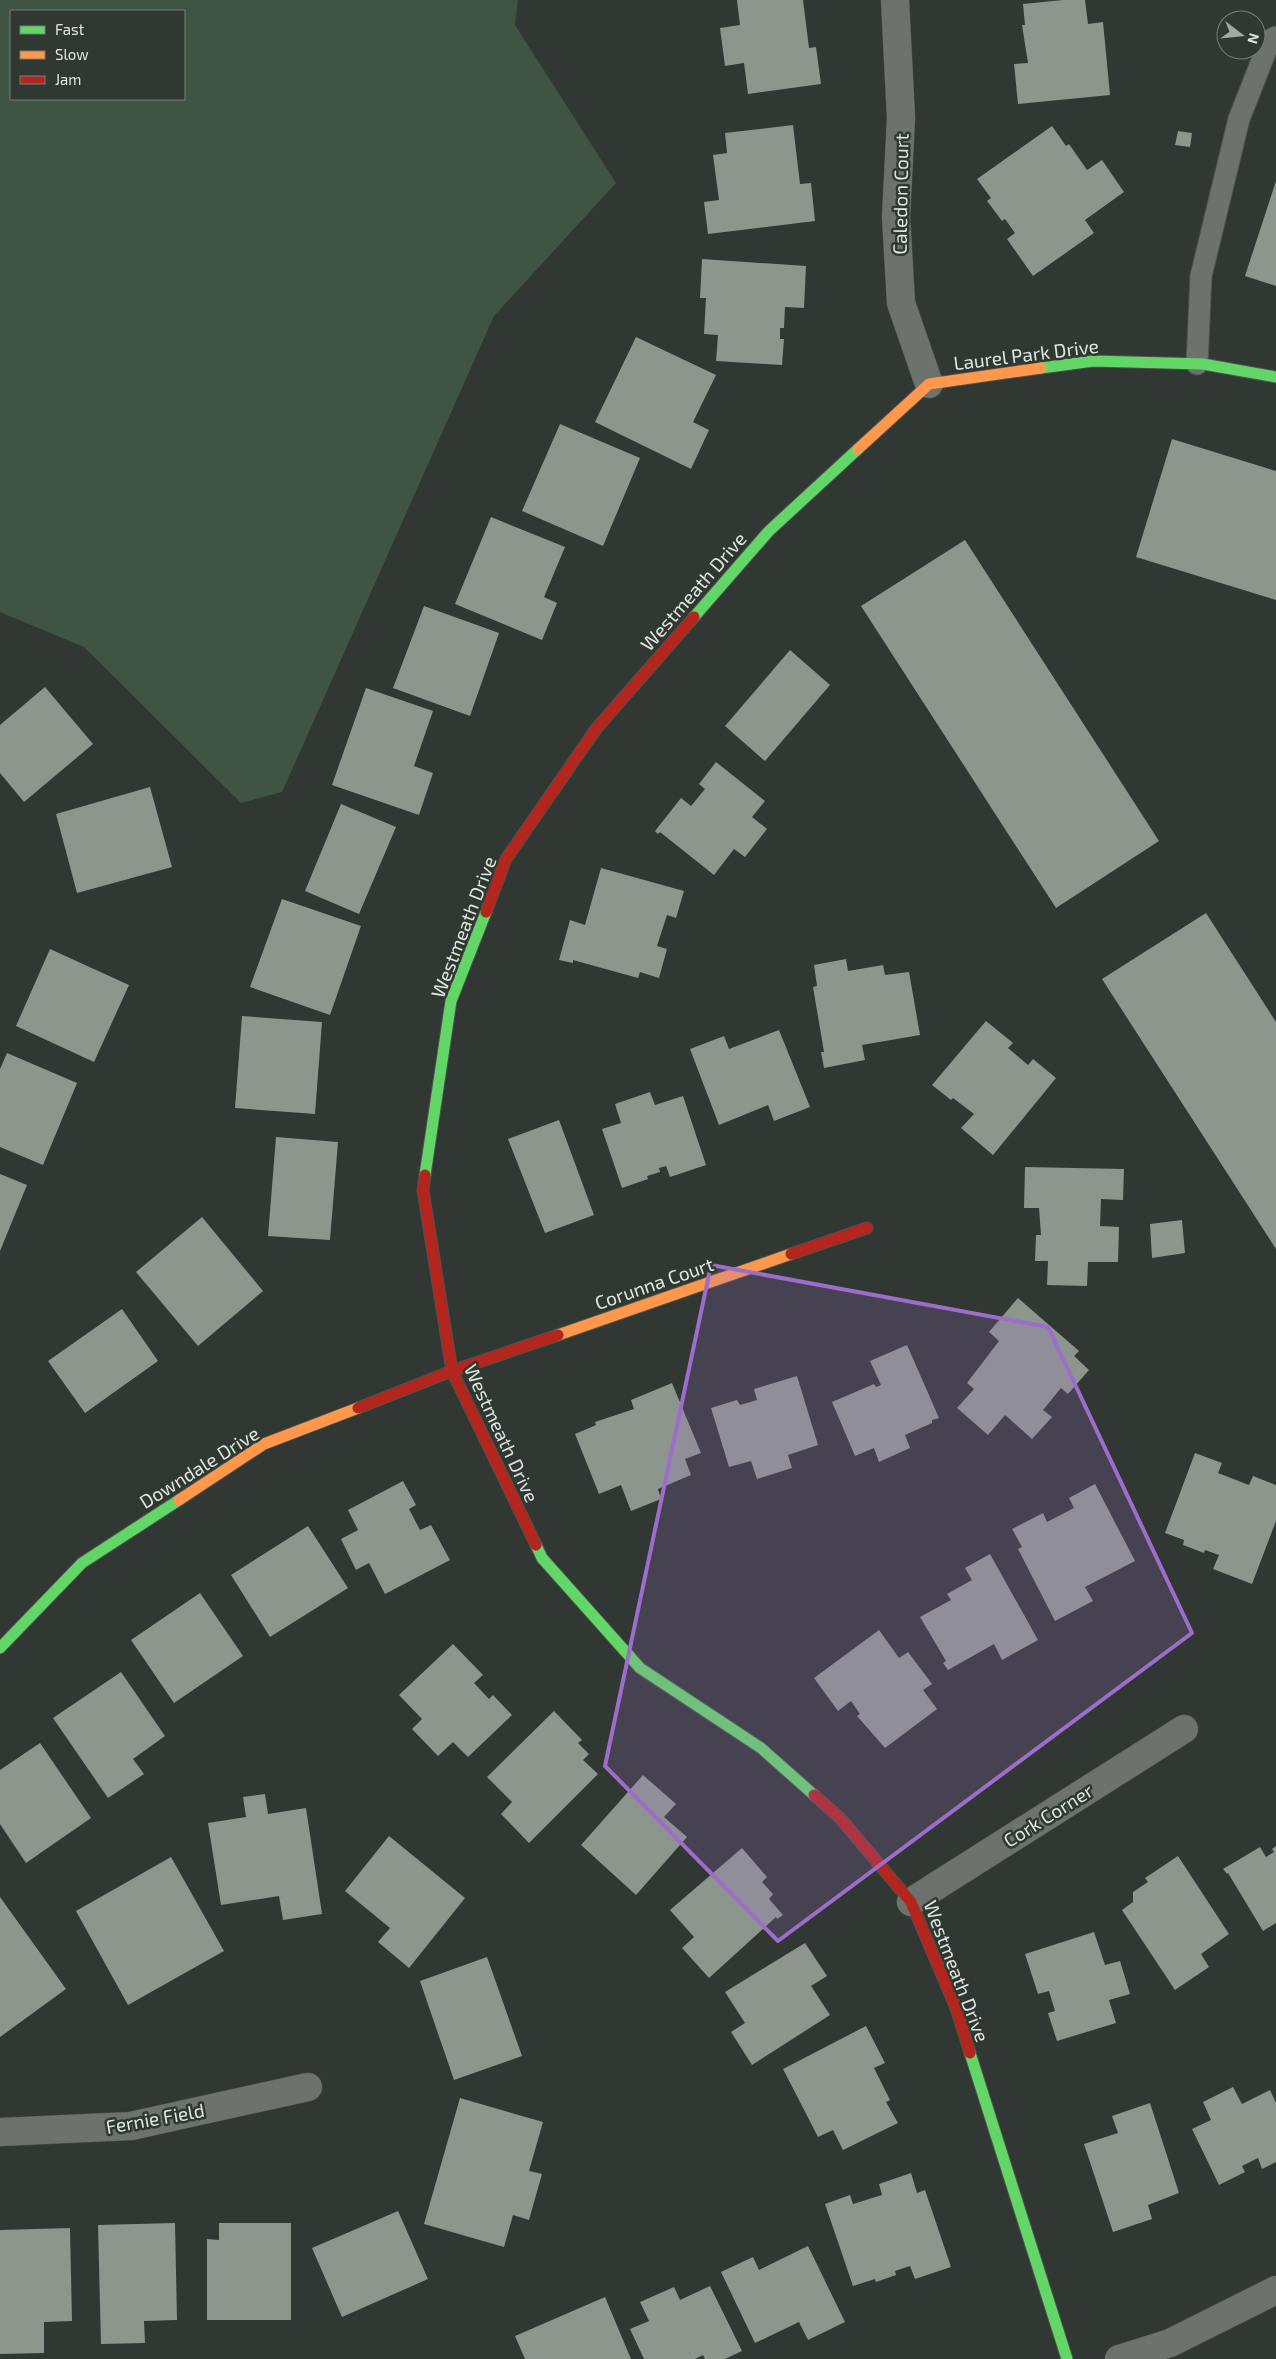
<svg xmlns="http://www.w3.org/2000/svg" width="1276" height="2359" font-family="'Exo 2',sans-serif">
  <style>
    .green { fill: #405443; fill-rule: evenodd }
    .building { fill: #8c968d }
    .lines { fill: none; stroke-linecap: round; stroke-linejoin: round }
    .lane-casing { stroke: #4d534e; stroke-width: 23 }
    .street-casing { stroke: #4d534e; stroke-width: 29 }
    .fast-casing { stroke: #4d534e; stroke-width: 13 }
    .slow-casing { stroke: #4d534e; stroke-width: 13 }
    .jam-casing { stroke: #4d534e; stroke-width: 13 }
    .lane { stroke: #6d726e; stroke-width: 21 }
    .street { stroke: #6d726e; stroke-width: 28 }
    .fast { stroke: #63d668; stroke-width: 11 }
    .slow { stroke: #ff974d; stroke-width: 11 }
    .jam { stroke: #b3261e; stroke-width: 11 }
    .marked { fill: #9e6dcb; fill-opacity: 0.2; stroke: #9e6dcb; stroke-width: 4; stroke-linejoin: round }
    .labels { text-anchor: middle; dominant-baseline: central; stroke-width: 5; stroke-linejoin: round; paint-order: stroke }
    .street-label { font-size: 19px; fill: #e0e6e1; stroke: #2f3931 }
  </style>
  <rect width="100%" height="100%" fill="#313732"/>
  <path class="green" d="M0,0H518L515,25L616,183L494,316L282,792L241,803L84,647L0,612ZM11,11H184V99H11Z"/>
  <path class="building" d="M737,0H803L809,48L816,47L821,84L748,94L744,63L725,66L720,28L740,25Z
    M1063,0H1085L1088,24L1103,22L1110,95L1018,104L1014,64L1028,63L1022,25H1025L1023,4Z
    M793,125L800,184L811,183L815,221L708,234L704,202L719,200L713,155L727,153L725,133Z
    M1052,126L1066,146L1069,144L1087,170L1102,160L1124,192L1085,220L1094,233L1033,276L1007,239L1015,233L1005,219L1002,221L987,201L991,198L977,179Z
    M1178,131L1192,133L1190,147L1175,145Z
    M1276,181V286L1245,276Z
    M702,259L806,266L804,308L785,307L784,328H780V339H784L782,365L716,361L718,335L704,334L706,298H700Z
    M636,337L716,375L693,422L709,430L691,469L595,422Z
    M560,424L640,458L603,546L522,511Z
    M1172,439L1276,471V600L1136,557Z
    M491,517L565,547L544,597L557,603L542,640L455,604Z
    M965,540L1159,841L1056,908L861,606Z
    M424,606L499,633L470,716L393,688Z
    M790,650L830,685L765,761L725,726Z
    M45,687L93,744L24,802L0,773V725Z
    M366,688L433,711L414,766L433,773L419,815L332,785Z
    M716,762L765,801L752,817L767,829L745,857L734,849L714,875L660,832L658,834L655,831L681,798L691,806L705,789L699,784Z
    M150,787L172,867L77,893L56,814Z
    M341,804L396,827L359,914L305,891Z
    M601,868L684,891L676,918L667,915L657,946L667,949L659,978L640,972L638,978L573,960V963L559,960L570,920L585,925Z
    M282,899L361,926L330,1015L250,987Z
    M1206,913L1276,1022V1249L1102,979Z
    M50,949L129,985L94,1062L16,1026Z
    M846,959L848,971L883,965L885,975L909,972L920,1035L862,1045L865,1060L824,1068L821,1052H824L813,987L817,986L814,965Z
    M242,1016L322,1022L315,1114L235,1108Z
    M986,1021L1013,1043L1008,1048L1028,1065L1033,1059L1056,1078L993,1155L961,1128L974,1114L953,1098L951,1100L932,1085Z
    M779,1030L810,1107L774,1121L768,1105L719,1125L690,1049L724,1036L729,1049Z
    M7,1053L77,1083L43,1165L0,1147V1069Z
    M650,1092L655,1105L683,1096L706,1165L670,1177L666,1166L659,1168L660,1172L647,1176L648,1179L622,1188L602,1129L621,1123L615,1104Z
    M559,1120L594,1215L545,1233L508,1139Z
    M276,1137L338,1142L330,1240L268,1236Z
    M1025,1167L1124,1169L1123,1200L1101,1199L1100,1226L1119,1227L1118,1262H1088L1087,1286L1047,1285L1048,1261H1035L1036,1235H1041L1039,1208H1024Z
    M0,1174L27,1185L0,1251Z
    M202,1217L263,1291L198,1346L136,1272Z
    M1182,1220L1185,1253L1152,1258L1150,1224Z
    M1018,1298L1079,1351L1074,1356L1089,1370L1068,1394L1061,1388L1043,1410L1052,1417L1032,1439L1005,1415L988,1435L957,1408L974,1389L967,1383L999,1341L989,1332Z
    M122,1309L158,1361L85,1413L48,1361Z
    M907,1345L939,1418L932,1420V1423L905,1435L910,1448L879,1462L874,1448L855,1456L832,1402L874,1384L876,1387L881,1385L870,1361Z
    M797,1376L818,1445L788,1455L792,1468L757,1479L751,1461L729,1467L711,1408L737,1400L740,1405L757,1400L754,1389Z
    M672,1383L701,1453L685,1459L691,1475L658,1489L661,1499L631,1511L621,1485L599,1494L575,1434L596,1425L595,1422L634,1409L631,1400Z
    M1195,1453L1222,1463L1218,1473L1249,1485L1253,1476L1276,1485V1521L1252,1584L1213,1569L1219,1555L1205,1550L1204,1553L1183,1545L1184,1540L1165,1533Z
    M403,1481L416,1505L409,1509L420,1530L431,1525L450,1560L385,1594L369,1563L356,1570L341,1539L358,1530L348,1510Z
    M1095,1484L1135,1561L1085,1587L1093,1601L1055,1621L1018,1549L1022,1547L1012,1529L1043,1513L1047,1522L1074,1508L1069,1498Z
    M308,1526L348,1588L270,1637L231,1575Z
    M990,1554L1038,1640L1002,1660L994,1644L948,1670L943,1663L946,1661L920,1617L951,1600L947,1594L972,1580L965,1568Z
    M200,1593L243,1656L174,1703L131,1640Z
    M879,1630L899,1658L908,1652L932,1684L923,1690L937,1709L885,1748L857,1716L860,1714L851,1701L838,1711L814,1678Z
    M453,1644L483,1675L474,1683L489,1699L493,1695L512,1715L468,1757L453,1742L438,1756L412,1729L422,1719L399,1695Z
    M121,1672L165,1736L133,1759L144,1774L108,1798L53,1718Z
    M554,1711L582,1740L578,1743L589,1754L583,1760L598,1774L529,1843L501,1814L512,1802L487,1777Z
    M40,1743L91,1818L26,1863L0,1824V1770Z
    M643,1775L676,1804L664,1817L687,1837L636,1895L581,1845Z
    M265,1794L268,1814L306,1808L322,1914L283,1920L279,1896L221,1905L208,1823L246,1817L243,1797Z
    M389,1836L465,1898L409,1968L378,1942L390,1928L345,1891Z
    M1276,1846V1923L1263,1931L1228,1873L1227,1874L1223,1869L1260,1847L1266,1857L1274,1852L1272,1849Z
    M742,1848L767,1877L762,1882L773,1894L769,1899L783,1915L777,1919L776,1917L709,1978L682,1948L694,1937L670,1910Z
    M1178,1856L1229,1934L1201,1954L1209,1967L1175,1990L1122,1910L1133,1902V1892L1148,1882L1145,1878Z
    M171,1857L224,1951L128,2005L76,1911Z
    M0,1897L66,1989L0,2037Z
    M1094,1932L1105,1965L1120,1961L1130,1994L1109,2000L1116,2023L1057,2041L1048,2013L1055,2011L1049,1991L1038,1994L1025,1954Z
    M805,1943L827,1976L811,1986L830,2015L752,2065L731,2032L745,2023L725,1992Z
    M487,1957L522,2056L454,2080L420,1981Z
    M866,2026L885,2063L874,2068L890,2100L886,2102L898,2123L843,2150L833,2130L818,2137L783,2069Z
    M1233,2087L1242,2104L1270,2090L1276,2103V2162L1262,2169L1258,2158L1242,2166L1245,2172L1219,2185L1192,2129L1211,2120L1203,2102Z
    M460,2098L543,2122L529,2171L542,2174L529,2220L513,2215L504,2247L424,2224Z
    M1150,2103L1179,2193L1148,2205L1152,2219L1113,2232L1084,2144L1118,2133L1112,2116Z
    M911,2173L917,2193L925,2190L951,2267L915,2279L910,2266L895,2271L896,2275L876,2282L875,2279L853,2286L825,2204L850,2195L853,2204L882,2195L879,2184Z
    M398,2211L428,2279L342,2317L312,2248Z
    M175,2223L177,2320L144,2321L145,2343L101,2344L98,2225Z
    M219,2223H291V2320H207V2239L219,2240Z
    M70,2228L72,2321L44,2322V2353L0,2354V2230Z
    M808,2246L845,2322L808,2340L799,2322L755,2343L721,2272L753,2257L759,2270Z
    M710,2286L742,2351L725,2359H705L703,2355L695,2359H644L630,2329L649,2321L640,2302L674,2287L680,2300Z
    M605,2297L631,2359H525L515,2336Z"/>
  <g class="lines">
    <g class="lane-casing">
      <path id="lane" d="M1197,364L1201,276L1239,119L1270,40L1276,37"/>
    </g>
    <g class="street-casing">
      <path id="street" d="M895,0L901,118L896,217L901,303L929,384
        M911,1902L1184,1729
        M0,2132L131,2126L308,2087
        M1119,2359L1170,2343L1276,2290"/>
    </g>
    <g class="fast-casing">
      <path id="fast" d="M1041,368L1093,361L1203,364L1276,377
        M694,617L769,531L858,449
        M425,1175L451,1001L486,912
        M536,1545L542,1558L640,1668L761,1748L814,1795
        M0,1648L82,1563L179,1500
        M970,2053L1067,2359"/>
    </g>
    <g class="slow-casing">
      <path id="slow" d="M858,449L929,384L1041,368
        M558,1335L791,1254
        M179,1500L264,1444L358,1408"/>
    </g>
    <g class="jam-casing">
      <path id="jam" d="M486,912L506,859L596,729L694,617
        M425,1175L423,1190L452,1371L536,1545
        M791,1254L867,1228
        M358,1408L452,1371L558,1335
        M814,1795L840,1818L911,1902L956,2008L970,2053"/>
    </g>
    <use href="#lane" class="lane"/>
    <use href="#street" class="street"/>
    <use href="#fast" class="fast"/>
    <use href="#slow" class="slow"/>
    <use href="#jam" class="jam"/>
  </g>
  <path class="marked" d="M711,1265L1048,1327L1192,1633L778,1941L605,1766Z"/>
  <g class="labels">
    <g class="street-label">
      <text transform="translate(900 194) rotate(-89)">Caledon Court</text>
      <text transform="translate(1026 354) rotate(-7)">Laurel Park Drive</text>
      <text transform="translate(693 591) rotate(-49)">Westmeath Drive</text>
      <text transform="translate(463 927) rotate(-69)">Westmeath Drive</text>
      <text transform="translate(654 1283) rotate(-19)">Corunna Court</text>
      <text transform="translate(502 1433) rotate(65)">Westmeath Drive</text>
      <text transform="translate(199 1467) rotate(-32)">Downdale Drive</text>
      <text transform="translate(1048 1815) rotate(-32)">Cork Corner</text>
      <text transform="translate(957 1971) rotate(69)">Westmeath Drive</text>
      <text transform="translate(155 2118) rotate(-10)">Fernie Field</text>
    </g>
  </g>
  <rect x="10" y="10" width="175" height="90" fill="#2f3931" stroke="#767e77"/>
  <rect x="20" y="26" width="25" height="8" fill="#63d668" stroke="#767e77"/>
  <text x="55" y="35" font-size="15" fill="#e0e6e1">Fast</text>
  <rect x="20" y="51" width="25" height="8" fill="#ff974d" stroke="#767e77"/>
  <text x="55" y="60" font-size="15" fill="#e0e6e1">Slow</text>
  <rect x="20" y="76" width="25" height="8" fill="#b3261e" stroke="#767e77"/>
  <text x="55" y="85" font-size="15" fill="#e0e6e1">Jam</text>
  <g transform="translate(1241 35) rotate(106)"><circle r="24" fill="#2f3931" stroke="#767e77"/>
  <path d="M0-4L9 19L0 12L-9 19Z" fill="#a3a9a4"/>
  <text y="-8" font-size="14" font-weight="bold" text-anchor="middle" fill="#e0e6e1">N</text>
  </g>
</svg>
